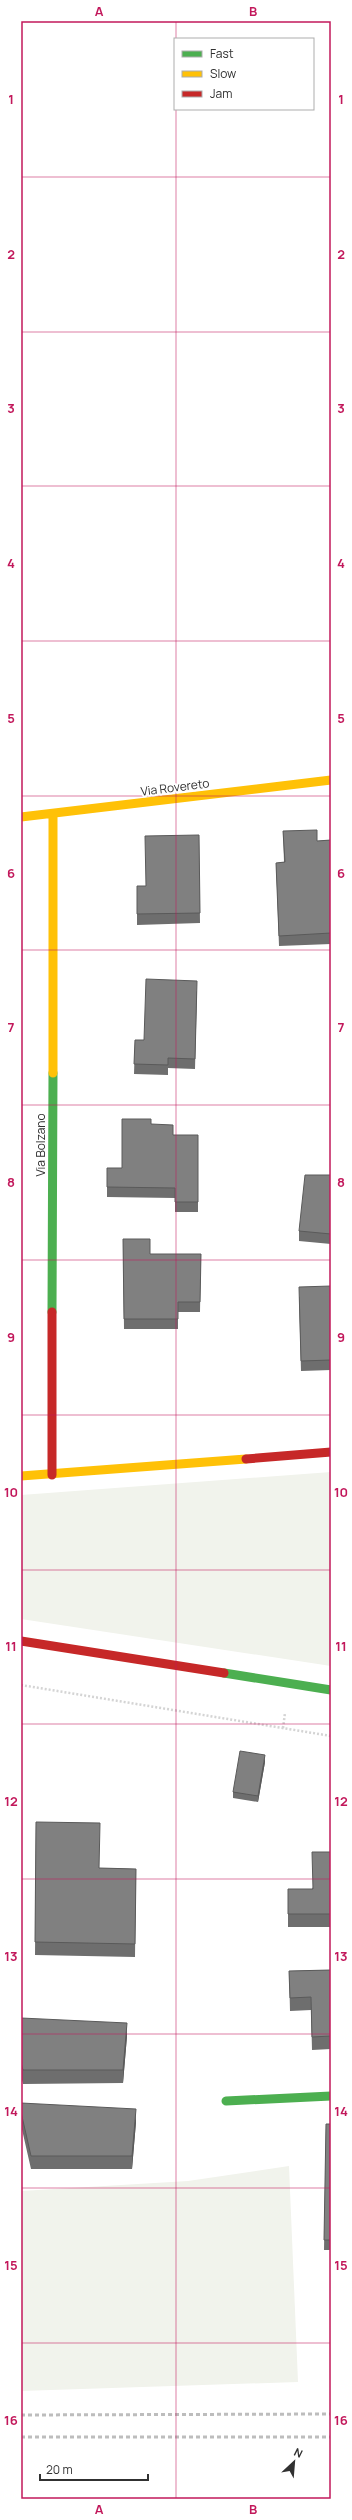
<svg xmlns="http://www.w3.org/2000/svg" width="352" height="2520" font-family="Manrope,sans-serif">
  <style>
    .green { fill: #f1f3ec }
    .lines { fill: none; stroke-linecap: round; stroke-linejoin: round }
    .path { stroke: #d4d4d4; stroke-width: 2.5; stroke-dasharray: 2 2; stroke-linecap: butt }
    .fast { stroke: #4caf50; stroke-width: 9 }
    .slow { stroke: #ffc107; stroke-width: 9 }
    .jam { stroke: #c62828; stroke-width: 9 }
    .rail { stroke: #bdbdbd; stroke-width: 3; stroke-dasharray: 4 3; stroke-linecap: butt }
    .wall { fill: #6e6e6e }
    .shaded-wall { fill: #5a5a5a }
    .building { fill: #808080; stroke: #5a5a5a }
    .grid { fill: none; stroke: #c2185b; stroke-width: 1; stroke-opacity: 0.55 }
    .labels { text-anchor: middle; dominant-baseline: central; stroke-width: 4; stroke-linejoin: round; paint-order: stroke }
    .street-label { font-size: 12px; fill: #313131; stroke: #fff }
    .neatline { fill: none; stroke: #c2185b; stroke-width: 1.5 }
    .grid-label { font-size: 13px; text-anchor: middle; font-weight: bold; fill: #c2185b }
  </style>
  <rect width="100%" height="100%" fill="#fff"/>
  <path class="green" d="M331,1472V1666L21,1619V1495Z
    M289,2166L298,2382L21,2391V2191L188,2181Z"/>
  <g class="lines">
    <path class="path" d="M21,1685L331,1736
      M283,1728L285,1713"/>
    <path class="fast" d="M52,1312L53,1073
      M224,1673L331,1690
      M226,2101L331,2096"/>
    <path class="slow" d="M21,817L331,780
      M53,1073V815
      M21,1476L246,1459"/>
    <path class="jam" d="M246,1459L331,1452
      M52,1475V1312
      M21,1641L224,1673"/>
    <path class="rail" d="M21,2415L331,2414
      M21,2437H331"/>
  </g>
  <path class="wall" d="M283,831L317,841L331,840V944L279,946L276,863L284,862Z
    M199,835L200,923L137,925V886H146Z
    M197,991L195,1069L168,1068V1075L134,1074L135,1040H144Z
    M151,1124L173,1135H198V1212H175V1198L107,1197V1168H122Z
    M331,1175V1244L299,1241V1231Z
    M123,1239L150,1254H201L200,1312H178V1329H124Z
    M331,1286V1370L301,1371L299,1297Z
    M265,1762L258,1802L233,1798V1792Z
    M36,1822L99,1868L136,1869L135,1957L35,1955Z
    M331,1852V1927H288V1889H312Z
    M331,1970V2049L312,2050L311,2010L290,2011L289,1971Z
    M21,2018L127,2036L123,2083L23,2084L21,2076Z
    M21,2103L136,2122L132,2169H31L21,2125Z
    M326,2124H331V2250H324Z"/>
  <path class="shaded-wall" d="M265,1755V1762L258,1802V1796Z
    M127,2023V2036L123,2083V2070Z
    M136,2109V2122L132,2169V2156Z"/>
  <path class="building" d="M317,830V841L331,840V933L279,936L276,863L285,862L283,831Z
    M199,835L200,913L137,914V886H146L145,836Z
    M146,979L197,981L195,1059L168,1058V1065L134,1064L135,1040H144Z
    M122,1119H151V1124L173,1125V1135H198V1202H175V1188L107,1187V1168H122Z
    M305,1175H331V1234L299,1231Z
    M123,1239H150V1254H201L200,1302H178V1319H124Z
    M331,1286V1360L301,1361L299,1287Z
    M240,1751L265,1755L258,1796L233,1792Z
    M36,1822L100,1823L99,1868L136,1869L135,1944L35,1942Z
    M312,1852H331V1914H288V1889H313Z
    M331,1970V2036L312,2037L311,1997L290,1998L289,1971Z
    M21,2018L127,2023L123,2070H23L21,2063Z
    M21,2103L136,2109L132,2156H31L21,2112Z
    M326,2124H331V2240H324Z"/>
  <path class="grid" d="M176,21V39M176,109V2499M21,177H331M21,332H331M21,486H331M21,641H331M21,796H331M21,950H331M21,1105H331M21,1260H331M21,1415H331M21,1570H331M21,1724H331M21,1879H331M21,2034H331M21,2188H331M21,2343H331"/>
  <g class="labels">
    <g class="street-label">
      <text transform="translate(175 787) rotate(-7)">Via Rovereto</text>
      <text transform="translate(40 1145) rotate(-90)">Via Bolzano</text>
    </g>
  </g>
  <rect width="352" height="2520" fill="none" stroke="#ffffff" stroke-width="44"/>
  <rect x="174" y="38" width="140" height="72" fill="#ffffff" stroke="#adadad"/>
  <rect x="182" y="51" width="20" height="6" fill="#4caf50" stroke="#adadad"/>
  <text x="210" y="58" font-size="12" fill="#313131">Fast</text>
  <rect x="182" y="71" width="20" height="6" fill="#ffc107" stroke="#adadad"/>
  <text x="210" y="78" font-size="12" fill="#313131">Slow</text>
  <rect x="182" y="91" width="20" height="6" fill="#c62828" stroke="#adadad"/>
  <text x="210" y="98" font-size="12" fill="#313131">Jam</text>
  <g transform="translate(294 2462) rotate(26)" stroke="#ffffff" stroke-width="3" paint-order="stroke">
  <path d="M0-3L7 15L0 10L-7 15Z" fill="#313131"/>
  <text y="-6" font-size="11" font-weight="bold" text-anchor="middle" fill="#313131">N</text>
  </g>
  <path d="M40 2474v6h108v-6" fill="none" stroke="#313131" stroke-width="2"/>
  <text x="46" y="2474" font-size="12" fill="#313131" stroke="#ffffff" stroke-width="3" paint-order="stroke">20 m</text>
  <rect x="22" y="22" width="308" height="2476" class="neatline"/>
  <g class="grid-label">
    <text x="99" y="16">A</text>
    <text x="253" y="16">B</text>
    <text x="11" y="104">1</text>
    <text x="341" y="104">1</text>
    <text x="11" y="259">2</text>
    <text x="341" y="259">2</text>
    <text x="11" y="413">3</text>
    <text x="341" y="413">3</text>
    <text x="11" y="568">4</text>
    <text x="341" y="568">4</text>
    <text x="11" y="723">5</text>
    <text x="341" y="723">5</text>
    <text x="11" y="878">6</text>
    <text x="341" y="878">6</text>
    <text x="11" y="1032">7</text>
    <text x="341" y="1032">7</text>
    <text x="11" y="1187">8</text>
    <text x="341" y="1187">8</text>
    <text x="11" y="1342">9</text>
    <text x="341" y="1342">9</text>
    <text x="11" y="1497">10</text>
    <text x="341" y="1497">10</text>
    <text x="11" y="1651">11</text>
    <text x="341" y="1651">11</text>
    <text x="11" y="1806">12</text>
    <text x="341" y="1806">12</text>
    <text x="11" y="1961">13</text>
    <text x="341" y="1961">13</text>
    <text x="11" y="2116">14</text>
    <text x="341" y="2116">14</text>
    <text x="11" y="2270">15</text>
    <text x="341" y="2270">15</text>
    <text x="11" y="2425">16</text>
    <text x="341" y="2425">16</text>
    <text x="99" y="2514">A</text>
    <text x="253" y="2514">B</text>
  </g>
</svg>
